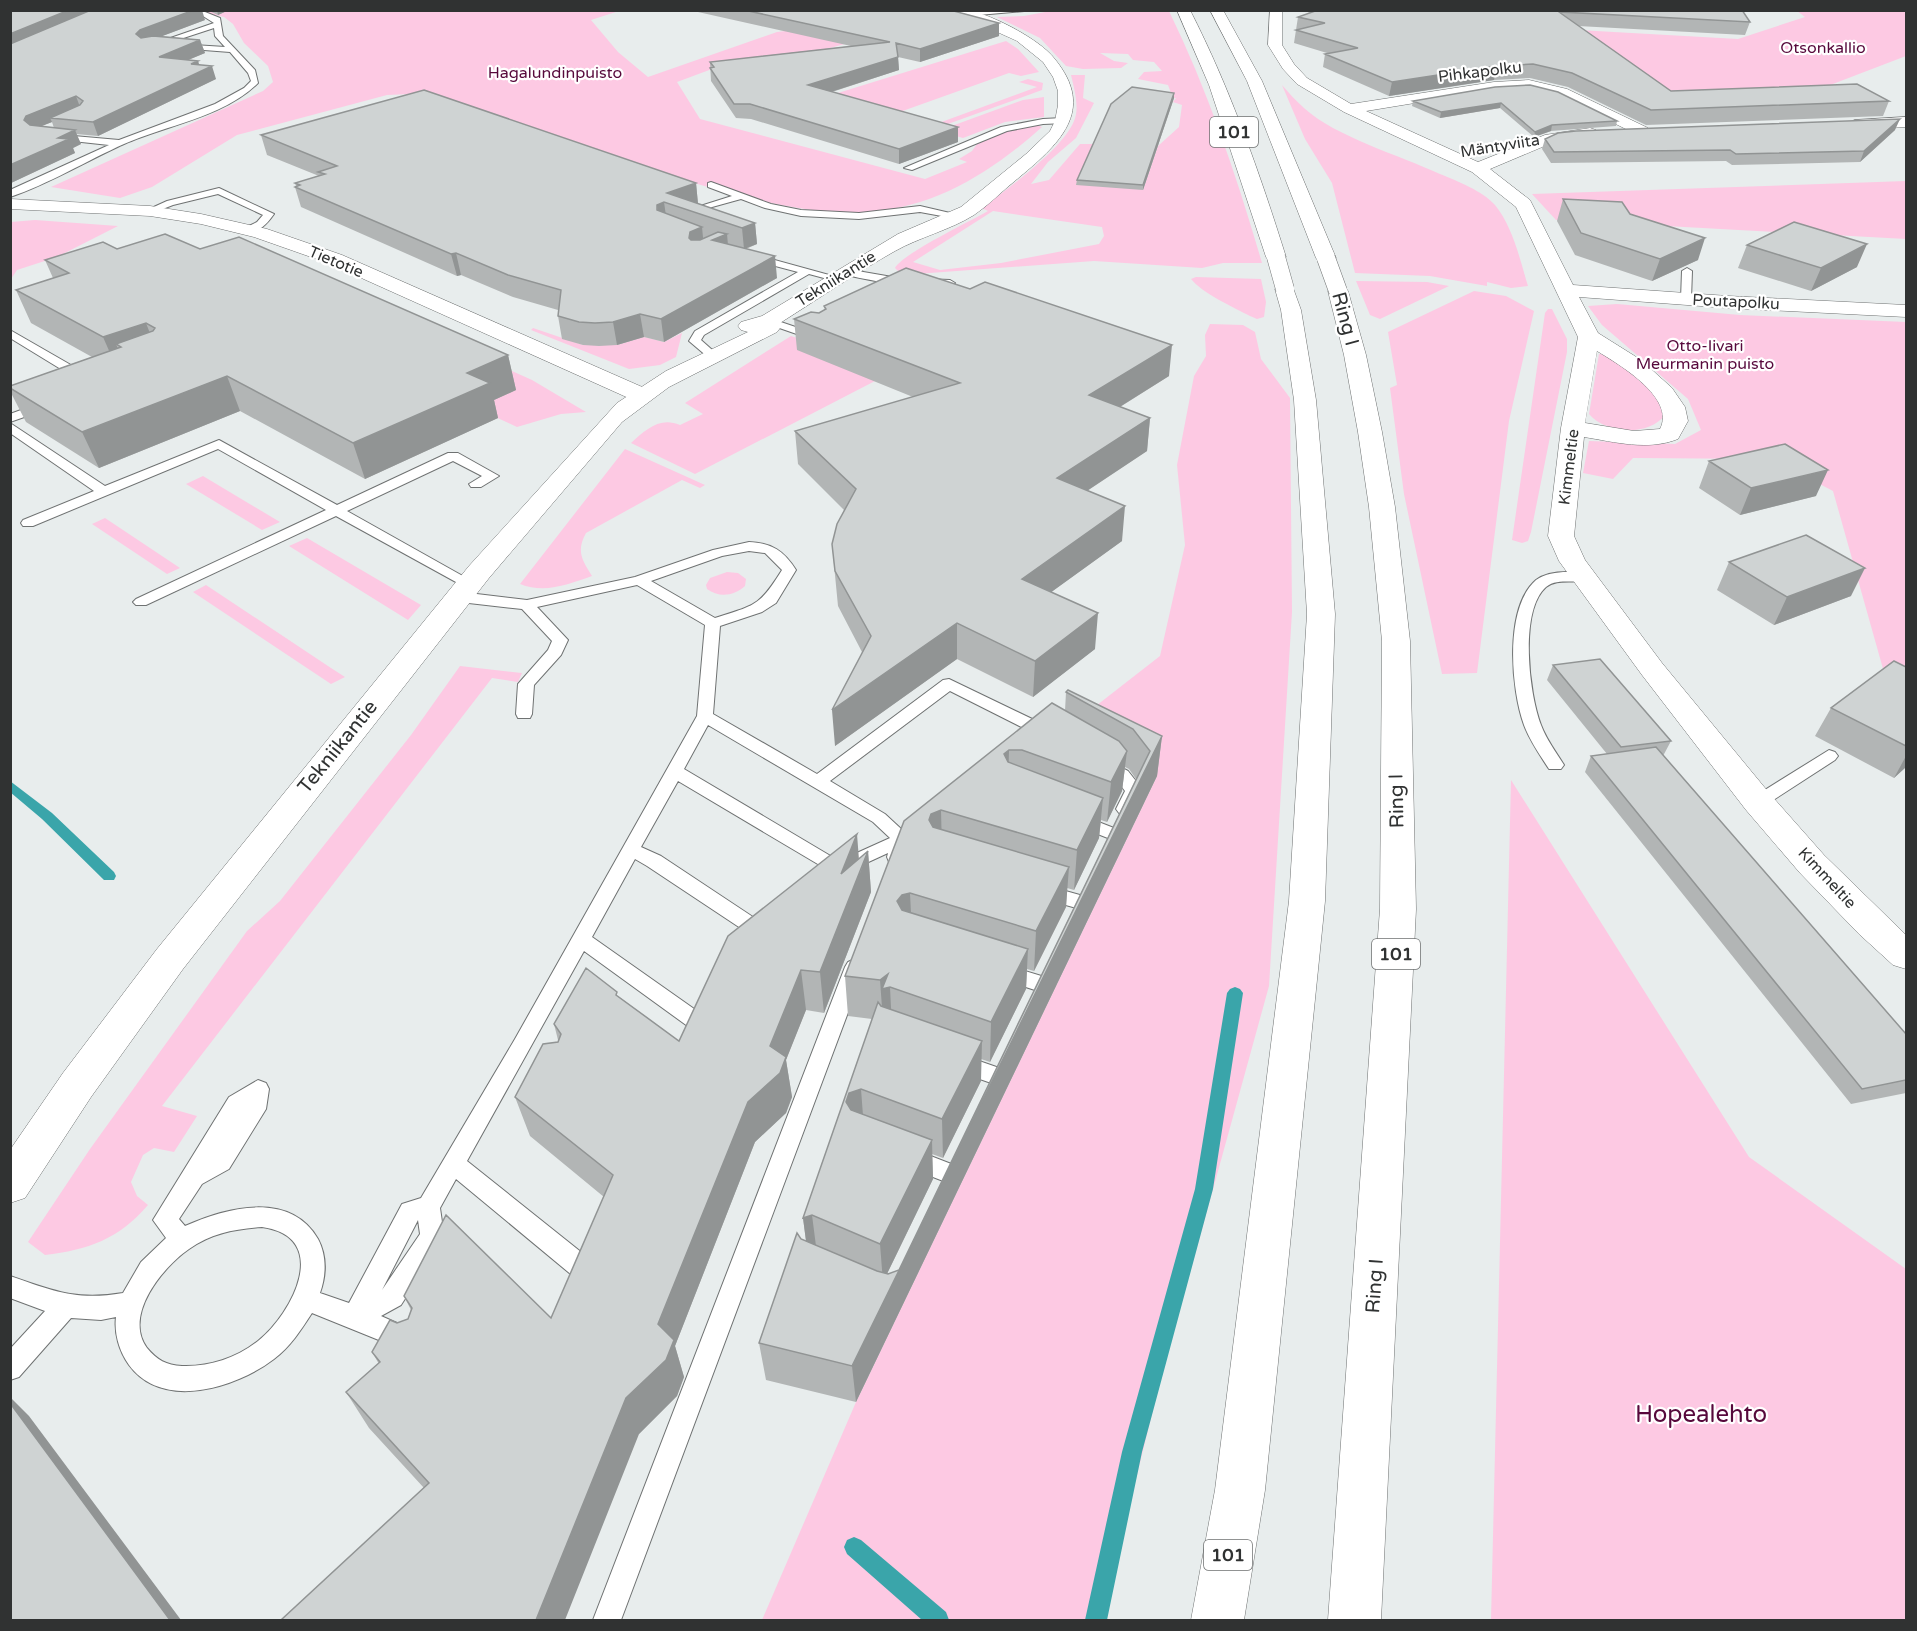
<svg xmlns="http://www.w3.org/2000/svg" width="1917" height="1631" font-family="'Varela Round',sans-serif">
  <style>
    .green { fill: #fdc9e3; fill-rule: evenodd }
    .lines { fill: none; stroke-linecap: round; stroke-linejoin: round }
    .stream { fill: #3aa5aa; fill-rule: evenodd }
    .lane-casing { stroke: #6f7272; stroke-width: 2 }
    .street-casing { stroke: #6f7272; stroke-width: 1 }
    .secondary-casing { stroke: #6f7272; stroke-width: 1 }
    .highway-casing { stroke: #6f7272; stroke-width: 1 }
    .lane { fill: #fff; fill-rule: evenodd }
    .street { fill: #fff; fill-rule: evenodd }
    .secondary { fill: #fff; fill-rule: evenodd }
    .highway { fill: #fff; fill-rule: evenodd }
    .highway-bridge-casing { stroke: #6f7272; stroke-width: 19; stroke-linecap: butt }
    .highway-bridge { stroke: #fff; stroke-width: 18 }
    .wall { fill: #b2b5b5; fill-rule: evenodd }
    .shaded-wall { fill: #919494 }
    .building { fill: #cfd3d3; stroke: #919494; stroke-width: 1.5 }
    .labels { text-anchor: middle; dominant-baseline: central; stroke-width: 4.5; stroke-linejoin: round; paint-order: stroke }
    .far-park-label { font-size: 16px; fill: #57093c; stroke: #fff }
    .far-street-label { font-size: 16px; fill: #303232; stroke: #fff }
    .shield { fill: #fff; stroke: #6e7070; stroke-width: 1.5 }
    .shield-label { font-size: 18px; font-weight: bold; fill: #303232 }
    .street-label { font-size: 20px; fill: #303232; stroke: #fff }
    .near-park-label { font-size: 24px; fill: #57093c; stroke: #fff }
  </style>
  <rect width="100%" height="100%" fill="#e8eded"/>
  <path class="green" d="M1056,10L1169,11C1208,91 1237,177 1262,263H1223L1202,268L1094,261L916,274L899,272L895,268C902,254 969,222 988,211L982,208C1006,190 1063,149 1074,121C1080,108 1074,88 1071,75H1085L1083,98L1094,103L1076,138L1048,162L1031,184L1049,180L1080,144H1095L1143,190L1158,146L1179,127L1182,105L1173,102L1176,98L1167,97L1171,93L1168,85L1138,79L1144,72L1162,71L1154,62L1133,60L1128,54L1100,53L1114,61L1128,63L1121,68L1083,69L1066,66L1040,38L997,17L1024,16ZM993,211L1102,227L1104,236L1099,244L1001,263L940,270L913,262Z
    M1457,10L1525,27L1738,39L1805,17L1797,11H1906V56L1825,87L1660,96Z
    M197,11H619L591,20L618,52L648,77L777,32L794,30L866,38L755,69H712L677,82L700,119L925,179L967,162L959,159L972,151L977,144L1022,125L1035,124L1042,127C993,171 937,207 869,212C794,217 701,185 629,163C557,140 484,117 412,94L387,95L237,135L152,187L120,198L51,187L263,91L273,82L268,66L244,43L233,24L224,17Z
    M1006,41L1018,49L1039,72L1021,76L1009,73L897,113L825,97Z
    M1028,79L1043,83L1042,90L934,129L936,124L1037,87L1019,82Z
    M1282,85C1289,93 1296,101 1304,108C1336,137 1399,155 1440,174C1457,181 1483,191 1495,205C1513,227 1520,260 1528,286L1511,288L1487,282V286L1430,276L1355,273L1332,183L1305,139Z
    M1044,97V117L1005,122L963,138L938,131L1023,100Z
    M1906,181V239L1556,220L1532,194Z
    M35,220L118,226L57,257L17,270L11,279V222Z
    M1196,277L1261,279L1266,302L1264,317L1257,319L1250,316C1233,307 1202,293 1191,279Z
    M1356,281L1427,282L1449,286L1380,319L1370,315Z
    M1474,291L1506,296L1534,311L1509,421L1477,673L1442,674L1404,494L1390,388L1397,385L1388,332Z
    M1617,304L1740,315L1906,322V693L1887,683L1833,491L1772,459L1633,458L1613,479L1583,473L1589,441L1675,444L1701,430L1688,399L1602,325L1588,306Z
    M1548,309H1552L1567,339V352L1531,532L1528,541L1522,543L1512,540L1545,313Z
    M1210,324L1243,325L1255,332L1261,359L1290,398L1292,612L1269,986L1161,1378L1101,1620H762L856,1402L1157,776L1065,730L1160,656L1185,545L1177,465L1194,376L1206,356L1205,335Z
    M533,328L583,345H617L644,337L664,342L682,333L676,357L660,365L629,369L531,330Z
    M791,336L812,343L875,381L695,474L631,443C645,430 660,416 680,425L703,414L685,403Z
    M449,343L532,380L586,412L561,414L517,427L476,408L515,390Z
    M1599,354L1613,355L1663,402L1665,415C1648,437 1606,434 1589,414Z
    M625,449L705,485L700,488L682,480L586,533C576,551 582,560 592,576C569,584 545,594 520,584Z
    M203,476L280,522L262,530L186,484Z
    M105,518L180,568L167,574L92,524Z
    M307,538L421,605L408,620L289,546Z
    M727,572L738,573L746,579L745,586C734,596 719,598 707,589L706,585L710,578Z
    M206,585L331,668L345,677L331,684L193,592Z
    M460,666L522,673L518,682L492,678L162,1106L197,1116L174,1152L154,1148L143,1155L131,1182L137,1196L148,1205C119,1239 88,1250 45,1255L28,1242L90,1149L247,931L280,901L411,735Z
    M1511,780L1749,1157L1906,1269V1620H1491Z"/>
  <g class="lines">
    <path class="stream" d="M10,781L52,813L114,872L116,876L114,880H104L42,819L10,792Z
      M1235,987L1240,989L1243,993L1213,1189L1142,1452L1107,1620H1085L1122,1452L1195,1189L1227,993L1230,989Z
      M854,1537L861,1540L946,1612L949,1620H922L847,1554L844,1547L847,1540Z"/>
    <g class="lane-casing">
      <path id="lane" d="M182,10L205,12L220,18L223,36L255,70L258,83C224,117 167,125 124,144C88,160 47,185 10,197V190L109,145L54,139L51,138V134L119,140L215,104L244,88L251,81L248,73L230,52L178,48L174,46L178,44L225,47L215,36L214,28L156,47V43L214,23L203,16Z
        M990,10H1035L967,16L963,14Z
        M1063,118L1066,119V123L1043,124L1007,131L912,170L904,168L1001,127L1043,119Z
        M711,182L771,204L801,210L859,213L920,206L963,216L958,219L920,212L859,219L801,216L765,208L741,199L694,212V208L732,196L708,187V183Z
        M219,188L274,214C267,224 259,233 245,232V228L257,222L263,215L218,194L173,205L150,214L145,211L167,201Z
        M753,254L840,278L835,281L809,274L704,335L701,340L719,356L717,358H709L689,341L695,331L798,272L749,259V255Z
        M1687,268L1692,271L1691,299L1686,302L1681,299L1682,271Z
        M846,269L898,278L950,280L955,283C939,295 863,279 842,274V270Z
        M769,318L822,336L824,338L822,340H814L765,323L763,321Z
        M10,330L90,376L92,379L86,383L82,382L10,338Z
        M43,402L49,406L47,409L10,422V414Z
        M10,423L105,486L219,440L337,505L448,453H458L499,476L481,487H471L469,484L482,476L453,461L347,511L477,584L470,588L465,587L336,516L146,605H136L133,602L136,599L326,510L218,449L33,526H23L21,523L23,520L94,491L10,433Z
        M749,542C772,543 784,551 796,570L776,603L762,612L720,626L713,714L817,774L943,680L949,679L1053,729L1055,733L1053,737H1041L950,691L830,781L885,814L912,839L903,862L896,864L889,862L887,857L888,853L838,876L678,781L641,847L661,856L771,929L774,934L771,939L764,941L757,939L647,866L635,859L592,937L707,1018L710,1024L707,1030L700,1032L693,1030L584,951L467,1161L591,1260L594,1268L591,1276L582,1279L573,1276L456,1179L440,1208L444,1236L440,1244L401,1305L381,1316L415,1331L419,1339L415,1347L406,1351L312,1313C301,1330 290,1347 274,1359C236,1388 163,1411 129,1365C119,1351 114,1333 116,1317L101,1320L71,1318L19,1377L10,1380V1349L45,1311L10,1298V1276C54,1291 76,1301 123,1293L141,1262L166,1238L153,1220L229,1097L258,1080L266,1083L269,1089L266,1109L229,1169L202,1184L179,1219L185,1226C227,1207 290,1191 318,1239C327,1256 326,1276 320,1293L349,1303L402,1204L421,1198L515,1039L697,716L705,625L637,585L537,607L568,640L561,655L534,685L532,714L530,718H518L516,714L518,684L548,650L552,641L522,609L460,602L452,597L460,592L527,600L635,577L713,550ZM749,551L765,553L782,570C759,607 755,605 715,618L651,581L722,556ZM708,725L873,822L890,838L839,861L684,769ZM418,1220L420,1234L382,1290ZM262,1227C332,1237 293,1313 258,1341C237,1358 209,1367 182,1366C166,1365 157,1360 147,1348C123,1315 163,1267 189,1249C211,1233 236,1229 262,1227Z
        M1567,572H1582L1589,576C1580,587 1559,576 1546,587C1519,611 1529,694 1541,725C1546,739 1556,752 1564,765L1561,769H1549C1540,755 1530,741 1524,725C1511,689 1504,608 1536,580C1544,574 1557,572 1567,572Z
        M1829,750L1835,752L1838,756L1835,760L1764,806H1752L1749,802L1752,798Z
        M1103,758L1128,771L1143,790L1131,813H1119L1116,809L1125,791L1116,779L1097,768L1094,764L1097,760Z
        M1078,814L1119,830L1122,834L1119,838L1113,840L1072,824L1069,820L1072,816Z
        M1044,885L1087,897L1090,902L1087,907L1080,909L1037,897L1034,892L1037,887Z
        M855,959L862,962L865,967L621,1620H593L845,967L848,962Z
        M1002,964L1048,978L1051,984L1048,990L1041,992L995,977L992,972L995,967Z
        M959,1054L1005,1070L1008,1076L1005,1082L997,1085L951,1069L948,1063L951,1057Z
        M910,1148L959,1167L962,1174L959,1181L951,1184L902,1165L899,1158L902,1151Z"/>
    </g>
    <g class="street-casing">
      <path id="street" d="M1270,10H1282V45L1294,64L1307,78L1351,104L1494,82L1529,80L1567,89L1648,128L1650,131L1648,134H1636L1557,95L1529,88L1494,90L1366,111L1478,162L1545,135L1590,128L1596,130L1598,133L1596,136L1554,142L1490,169L1530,200L1573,285L1728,296L1906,305V317L1728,308L1579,297L1598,333L1641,360L1672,388L1685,407L1688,421L1678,439C1648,451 1615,442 1584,437L1574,536L1585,560L1662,663L1770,794L1824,855L1906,935V969L1893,965L1859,934L1800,873L1746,810L1642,675L1559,561L1548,536L1561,428L1578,337L1516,207L1472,172L1344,112L1297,84L1283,69L1268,45ZM1597,351C1620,365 1676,398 1660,429L1634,431L1585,423Z
        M1906,117V127L1854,130L1846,125L1854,120Z
        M10,199L150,206L201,214L267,229L342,255L649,390L652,395L649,400L641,402L633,400L328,263L254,237L201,224L150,216L10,209Z"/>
    </g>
    <g class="secondary-casing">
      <path id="secondary" d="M949,10C955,10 961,10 967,10C991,14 1039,39 1054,58C1098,111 1058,145 1016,180C1002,191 989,205 974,215C950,230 920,237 895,251C856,273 818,299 780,323V328L777,332L669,387L622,422L489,578L183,969L91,1097L25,1198L10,1203V1150L63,1073L157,949L469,566L617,403L666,371L748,332L741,330L738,326L741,322L762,316L898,234L961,207L1026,154L1050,131L1055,121L1058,105V91L1053,77L1043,62L1017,41Z"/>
    </g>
    <g class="highway-casing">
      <path id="highway" d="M1177,10H1190C1230,88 1260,174 1286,257L1283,261H1269L1266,257L1209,85Z
        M1210,10H1223L1262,81L1336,258L1333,262H1319L1316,258L1247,81Z
        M1285,283L1292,285L1301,310L1316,400L1335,614L1325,901L1265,1490L1244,1620H1191L1215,1490L1289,901L1307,614L1294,400L1281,310L1275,289L1278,285Z
        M1338,285L1345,287L1348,291L1366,355L1382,432L1395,507L1410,641L1416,909L1381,1620H1328L1380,909L1382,641L1369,507L1358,432L1344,355L1328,291L1331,287Z"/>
    </g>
    <use href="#lane" class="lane"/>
    <use href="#street" class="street"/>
    <use href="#secondary" class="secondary"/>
    <use href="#highway" class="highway"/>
    <g class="highway-bridge-casing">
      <path id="highway-bridge" d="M1276,257L1285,289
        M1326,258L1338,291"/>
    </g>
    <use href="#highway-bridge" class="highway-bridge"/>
  </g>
  <path class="wall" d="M10,10L205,20L162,36L200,40L205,53L188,60L198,61L199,65L216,79L98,136L76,134L81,144L73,148L75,153L11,183ZM52,122L54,128L41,126Z
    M207,10H229L218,15Z
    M689,10H950L999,23V36L920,62L898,57L899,70L832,92L958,142L899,164L751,119L736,118L711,81L710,62L851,46Z
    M1301,10H1742L1750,22L1745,35L1578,26L1671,91L1889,101L1883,116L1646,125L1568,87L1530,78L1494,80L1389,96L1323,67L1325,54L1327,53L1294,43L1298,17L1311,13Z
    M1495,87L1617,121L1616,126L1551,131L1534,137L1500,108L1440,118L1412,106L1413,101Z
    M1174,93V98L1143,190L1076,185L1077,180Z
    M1895,130L1860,162L1732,165L1726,161L1551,163L1542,149L1545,139Z
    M261,135L696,183L698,204L755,223L757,244L746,249L777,278L664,342L644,337L617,345L599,346L583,345L562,339L558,316V310L513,297L461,275L457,276L301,207L295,187L296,186L295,183L319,176L267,155Z
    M1563,199L1630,214L1698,260L1652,281L1575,255L1557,221Z
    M1747,245L1857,267L1811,291L1738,268Z
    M117,249H200L508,355L516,390L494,400L498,418L365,479L240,411L99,468L26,422L10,391V386L92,357L31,323L16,290L53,278L45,260Z
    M824,306L1169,376L1120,407L1150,418L1147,451L1087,491L1122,541L1051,592L1095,649L1033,697L957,659L835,746L862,652L838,606L832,544L844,510L798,464L795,431L913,397L797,350L794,319L819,313L825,310Z
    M1709,461L1816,496L1740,515L1699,488Z
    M1729,562L1851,596L1774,625L1717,590Z
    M1553,665L1671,741L1663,756L1906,1034V1093L1851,1104L1585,772L1591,756L1607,754L1547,680Z
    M1906,667V767L1894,778L1815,736L1831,708Z
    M1066,692L1162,736L1157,776L856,1402L766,1380L759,1343L801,1239L806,1241L803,1218L872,1019L848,1016L845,976L904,821L1065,711ZM1125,767L1129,769L1136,779L899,1270L888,1274H887L933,1179L932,1154L943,1158L981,1081V1059L990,1062L1026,989L1027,969L1034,971L1066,907L1067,888L1074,890L1099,838L1101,820L1107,822L1122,791Z
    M868,851L871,892L824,1013L806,1010L786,1060L792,1097L786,1113L755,1142L675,1346L684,1377L677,1396L639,1434L424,1488L369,1428L346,1392L379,1364L372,1352L397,1323L408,1319L411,1310L404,1296L551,1318L604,1197L530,1136L515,1097L558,1042V1040L554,1024L618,996L679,1041Z"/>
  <path class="shaded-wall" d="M69,10H103L10,49V34Z
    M194,10H202L205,20L144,43L136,34L140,30Z
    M217,10H229L218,15Z
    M999,23V36L920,62V49Z
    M200,40L205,53L164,70L159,57Z
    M898,57L899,70L809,99L808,85Z
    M198,61L201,71L212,66L216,79L98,136L93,122L191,64Z
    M1497,66L1494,80L1389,96L1392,82Z
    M1174,93V98L1143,190V185Z
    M76,96L81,110L50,118L52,122L32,130L24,120L26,116Z
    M1501,103L1500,108L1440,118L1441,112Z
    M1900,119L1895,130L1860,162L1864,151Z
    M1552,125L1551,131L1534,137L1535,132Z
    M958,127V142L899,164V149Z
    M75,130L81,144L73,148L75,153L11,183L10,165L58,138Z
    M696,183L698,204L667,193Z
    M664,202L667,223L660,231L657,205Z
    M755,223L757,244L744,249L742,228Z
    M702,227L704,248L692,260L689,238L690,232Z
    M727,234L729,256L712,240Z
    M1705,238L1698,260L1652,281L1660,259Z
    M1867,244L1857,267L1811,291L1821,268Z
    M456,253L461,275L457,276L451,254Z
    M775,256L777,278L664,342L661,319Z
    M640,314L644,337L617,345L613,322Z
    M146,323L159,357L116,344L126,368L118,371L103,337Z
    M1172,345L1169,376L1086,428L1089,395Z
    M508,355L516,390L494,400L498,418L365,479L353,443L467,373Z
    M227,376L240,411L99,468L82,432Z
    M1150,418L1147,451L1055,512L1057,478Z
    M1828,470L1816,496L1740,515L1751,488Z
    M1125,506L1122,541L1021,614L1022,579Z
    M1865,568L1851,596L1774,625L1787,597Z
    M1098,613L1095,649L1033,697L1035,661Z
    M957,623V659L835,746L832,710Z
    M1162,736L1157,776L856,1402L852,1366Z
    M1009,750L1008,790L1004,754Z
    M1127,751L1122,791L1107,822L1111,782Z
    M1906,756V767L1894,778Z
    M1103,798L1099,838L1074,890L1077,850Z
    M941,810L942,851L929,820L931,814Z
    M857,834L860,873L868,851L871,892L824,1013L820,972L841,874Z
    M1069,867L1066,907L1034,971L1036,931Z
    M910,893L912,934L897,901L902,895Z
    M1028,949L1026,989L990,1062L991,1022Z
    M801,970L806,1010L786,1060L792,1097L786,1113L755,1142L675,1346L684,1377L677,1396L639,1434L565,1620H536L626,1398L658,1324Z
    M888,974L890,987L892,1028L883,1021L880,980Z
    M982,1041L981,1081L943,1158L942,1119Z
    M861,1089L864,1129L850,1142L846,1102L849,1093Z
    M932,1140L933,1179L883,1282L880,1244Z
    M812,1215L817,1254L808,1256L803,1218Z
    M10,1397L29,1416L181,1620H170L10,1403Z"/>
  <path class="building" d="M10,10H69L10,34Z
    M91,10H194L140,30L136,34L141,38L153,36L200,40L159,57L198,61L191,64L212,66L93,122L50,118L80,105L83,101L76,96L26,116L24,120L30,125L75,130L58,138L69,139L10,165V44Z
    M744,10H950L999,23L920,49L896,43L898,57L808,85L958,127L899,149L750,104H734L710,68L714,67L710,62L890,42Z
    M1318,10H1742L1750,22L1559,12L1671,91L1857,84L1889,101L1651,110L1572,73L1533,64L1497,66L1392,82L1325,54L1358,48L1296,30L1325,23L1298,17Z
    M1530,85L1558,92L1617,121L1552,125L1535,132L1501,103L1441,112L1413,101L1495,87Z
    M1132,87L1174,93L1143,185L1077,180L1111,104Z
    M424,90L696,183L667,193L755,223L742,228L664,202L657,205V210L702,227L690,232L689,238L691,240H700L718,232L727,234L712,240L775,256L661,319L640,314L613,322L595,323L579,322L558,316L561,290L508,275L456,253L451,254L295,187L300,185L295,183L325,174L318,172L337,166L261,135Z
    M1900,119L1864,151L1736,154L1730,150L1554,152L1545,139L1558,133L1576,131Z
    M1563,199L1622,202L1630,214L1705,238L1660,259L1581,233Z
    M1794,222L1867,244L1821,268L1747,245Z
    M165,234L200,249L239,237L508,355L467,373L490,383L353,443L227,376L82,432L10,388V386L121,347L116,344L153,331L155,328L146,323L103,337L16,290L69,273L45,260L103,242L117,249Z
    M906,268L970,289L985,282L1172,345L1089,395L1150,418L1057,478L1125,506L1022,579L1098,613L1035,661L957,623L832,710L871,636L835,571L832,544L837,524L856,489L795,431L960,383L794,319L811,312L819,313L826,309L824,306Z
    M1785,444L1828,470L1751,488L1709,461Z
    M1806,535L1865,568L1787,597L1729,562Z
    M1600,659L1671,741L1621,747L1553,665Z
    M1894,661L1906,667V746L1831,708Z
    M1068,690L1162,736L852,1366L759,1343L797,1233L801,1239L877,1271L888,1274L899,1270L1150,751L1133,729L1066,692Z
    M1052,703L1119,741L1127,751L1111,782L1022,750H1009L1004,754L1008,762L1103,798L1077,850L941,810L931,814L929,820L933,827L1069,867L1036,931L910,893L902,895L897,901L902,910L1028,949L991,1022L890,987L882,989L888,974L880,980L845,976L904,821Z
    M1656,747L1906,1034V1080L1862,1089L1591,756Z
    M857,834L841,874L868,851L820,972L801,970L770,1046L786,1057L780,1073L748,1102L658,1324L674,1340L666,1360L626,1398L536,1620H281L429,1483L346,1392L380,1362L372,1352L390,1320L397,1323L408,1319L412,1308L404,1296L446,1215L551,1318L613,1175L515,1097L543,1044L558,1042L561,1034L554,1024L586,968L617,992L616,995L679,1041L728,936Z
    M878,1002L881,1006L982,1041L942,1119L861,1089L849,1093L846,1102L851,1110L932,1140L880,1244L812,1215L803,1218Z
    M10,1403L170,1620H10Z"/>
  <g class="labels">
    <g class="far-park-label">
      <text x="1823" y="48">Otsonkallio</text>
      <text x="555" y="73">Hagalundinpuisto</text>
      <text x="1705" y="346">Otto-Iivari<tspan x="1705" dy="18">Meurmanin puisto</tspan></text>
    </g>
    <g class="far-street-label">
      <text transform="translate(1480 72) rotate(-7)">Pihkapolku</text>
      <text transform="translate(1500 146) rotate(-9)">Mäntyviita</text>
      <text transform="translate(336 262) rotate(23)">Tietotie</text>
      <text transform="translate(836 279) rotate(-32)">Tekniikantie</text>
      <text transform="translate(1736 302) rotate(3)">Poutapolku</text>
      <text transform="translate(1569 467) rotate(-83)">Kimmeltie</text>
      <text transform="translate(1827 878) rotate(47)">Kimmeltie</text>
    </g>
    <g class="shield">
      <rect x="1210" y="117" width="48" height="30" rx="4.5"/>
      <rect x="1372" y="939" width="48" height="30" rx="4.5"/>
      <rect x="1204" y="1540" width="48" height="30" rx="4.5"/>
    </g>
    <g class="shield-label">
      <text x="1234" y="132">101</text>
      <text x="1396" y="954">101</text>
      <text x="1228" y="1555">101</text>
    </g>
    <g class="street-label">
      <text transform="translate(1345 319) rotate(75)">Ring I</text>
      <text transform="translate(338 747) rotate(-51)">Tekniikantie</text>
      <text transform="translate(1397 801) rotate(-91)">Ring I</text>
      <text transform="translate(1375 1286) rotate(-86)">Ring I</text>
    </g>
    <g class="near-park-label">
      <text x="1701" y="1414">Hopealehto</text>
    </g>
  </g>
  <rect width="1917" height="1631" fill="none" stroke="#303232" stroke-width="24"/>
</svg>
